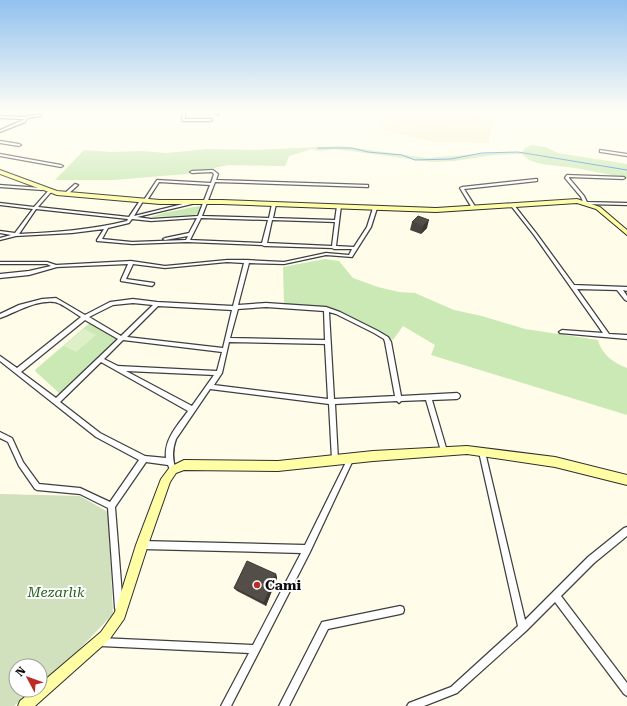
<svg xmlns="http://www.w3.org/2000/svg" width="627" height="706" font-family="'Roboto Serif',serif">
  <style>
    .farmland { fill: #f4f4cb }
    .green { fill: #cbe9b5 }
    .cemetery { fill: #d1e0bd }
    .pitch { fill: #def0c7 }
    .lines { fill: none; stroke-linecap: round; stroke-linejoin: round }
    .stream { stroke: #3682ce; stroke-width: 1 }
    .street-casing { stroke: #3f3f3f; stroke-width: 2.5 }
    .secondary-casing { stroke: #2e2e2e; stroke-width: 2 }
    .street { fill: #fff; fill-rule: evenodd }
    .secondary { fill: #fffea5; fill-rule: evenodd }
    .wall { fill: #48433e }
    .shaded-wall { fill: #3b3732 }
    .building { fill: #544e48; stroke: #3b3732 }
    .poi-dot { fill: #bc2b24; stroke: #fff; stroke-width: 1.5 }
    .labels { text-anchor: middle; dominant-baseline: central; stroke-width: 4; stroke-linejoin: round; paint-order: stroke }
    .near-poi-label { font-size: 14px; font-weight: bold; fill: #0c0c0c; stroke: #fff; text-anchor: start }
    .near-park-label { font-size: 14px; font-style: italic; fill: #24631c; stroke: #fff }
  </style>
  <rect width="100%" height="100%" fill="#fffdea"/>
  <path class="farmland" d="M475,116L486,117L492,120L493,129L490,132L489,143L435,142L379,129L381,126L403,118L439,122Z"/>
  <path class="green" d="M532,145L545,147L558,153L627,164V178L575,168L541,164L529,160L522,154L494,155L455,161L433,162L335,149L320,151L312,149L289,156L285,166L228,165L186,174L114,180H55L84,150L112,152L141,151L166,153L207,149L255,150L341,146L427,158L488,153L522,152L525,148Z
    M199,206L201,207L198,214L194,215L151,217L163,213Z
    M325,259L339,261L353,278L378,287L399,292L415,293L454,310L482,316L525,329L598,340C601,354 614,363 627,368V415L431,355L435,345L403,326L393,340L340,311L284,305L283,267Z
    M92,321L120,338L69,391L59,393L35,371L36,369Z"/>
  <path class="cemetery" d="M0,494L80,496L108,512L113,614L68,661L40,684V666H16V690H33L14,706H0Z"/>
  <path class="pitch" d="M84,329L96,335L76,352L64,346Z"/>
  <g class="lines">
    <path class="stream" d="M318,148H352L368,152L402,155L415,160L451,159L482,153L518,152L627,170"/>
    <g class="street-casing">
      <path id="street" d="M183,111H185V119H211L212,120L211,121H183L182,118Z
        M216,111H218V115L216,114Z
        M40,114L41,115V116L27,118L25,122L0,132V130L23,120L24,119L0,118V116L23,117Z
        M0,141L19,144L21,145L19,146L0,143Z
        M600,150L627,154V156L601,152H600Z
        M0,154L61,165L63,166L61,167L0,156Z
        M213,170L218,174L216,180L368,185V187H367L215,182L202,216L269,218L272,204L274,203L276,204L273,218L335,220L337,206L339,205L341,206L336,246L354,247L367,227L373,208L376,207L377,208L371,227L352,257L326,255L284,264L249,263L238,305L266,303L326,307L340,312L378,331L388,337L391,342L401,396L457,393L459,394L460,396L459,398L457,399L432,400L447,451L446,453L444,454L442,453L441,451L426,400L401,401L399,403L397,401L335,404L338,460L337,462L335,463L333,462L332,460L329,404L210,389L176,439C172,450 172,459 176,470L175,472L173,473L171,472L168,465L146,462L115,507L123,608L122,611L119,612L116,611L115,608L108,508L80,494L37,490L35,489L19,466L8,442L0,438V432L12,438L23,462L39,484L80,488L110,502L139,460L96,437L0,361V356L17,368L81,317C76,314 60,302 54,302C35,300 17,312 0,318V314L19,305L42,299L56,298L85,315L110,302L133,299L157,302L233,306L244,263L227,262L165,268L133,264L126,279L154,283V284L152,286L121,281V280L128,264L57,267L29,275L0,278V274L29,271L51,266L47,264H0V262H47L56,265L131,261L165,266L227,260H247L284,262L326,253L349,255L352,249H334L332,248L266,246H264L262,245L187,242L132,244L97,241V240L104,229L72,233L16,236L0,240V238L11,235L0,233V231L15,233L33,209L0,205V203L34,207L49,190H51V192L38,207L129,217L141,199L144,200L157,180L211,183L214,174L212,172L192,173L190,172L192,171ZM159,182L210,185L198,216L151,219L137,217L192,204L193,203L191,202L134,216L143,201L146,202ZM36,209L128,219L127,221C91,230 55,232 19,234ZM197,218L189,233L165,238L163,239L165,240L188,236L186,240L132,242L102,239L108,228L129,223L132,219L151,221ZM201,218L268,220L262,243L190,240ZM272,220L335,222L332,246L267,243ZM133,303L153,305L121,336L89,317L113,305ZM158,306L232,310L223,348L127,337ZM266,307L324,311L325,340L230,338L238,309ZM329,312L336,314L374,333L384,339L385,342L395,396L334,399ZM85,320L118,339L56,398L21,372ZM123,340L222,352L217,371L118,366L104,359ZM229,342L325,344L328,399L214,385L222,373ZM101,362L188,411C178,425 164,439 166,458L145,456L100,433L60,402ZM126,371L214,375L192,406Z
        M567,175L624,177L625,178L623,179L569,177V178L584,196L587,202L627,203V205L583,204L582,203L583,202L581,197L565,178Z
        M536,179H537V181L464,189L476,208L474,209L472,208L460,188L462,187Z
        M75,184L78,185L67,195H65V193Z
        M0,185L42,188L44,189L42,190L0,187Z
        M512,205H514L536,233L574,285L627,287V291L623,290L627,296V301L625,300L617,290L577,289L609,334L627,335V339L560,333L559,332L562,330L603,333L534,235L512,207Z
        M482,449L484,450L485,452L525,620L588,557L624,528L627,527V536L594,563L561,596L627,683V696L624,694L555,602L526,631L457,693L424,706H407L409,703L451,687L518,626L479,452L480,450Z
        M351,455L353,456L354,458L310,552L231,706H221L249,653L100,646L97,645L96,642L97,639L100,638L253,645L301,553L142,549L139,548L138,545L139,542L142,541L305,545L349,456Z
        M400,606L403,607L404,610L403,613L400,614L328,629L289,706H279L322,622Z"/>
    </g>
    <g class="secondary-casing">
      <path id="secondary" d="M0,170L57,191L160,200H222L436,208L577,199L600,207L627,230V235L596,209L577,203L436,212L222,204H160L57,195L0,174Z
        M467,446L555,457L627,475V485L555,467L467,454L373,461L278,471L184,470L176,473L170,482L148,545L124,619L109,640L35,706H18L20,701L33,690H40V684L101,632L115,612L136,545L161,479L170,467L184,460L278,461L373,451Z"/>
    </g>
    <use href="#street" class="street"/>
    <use href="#secondary" class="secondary"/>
  </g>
  <path class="wall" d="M412,222L427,228L421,234L410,230Z
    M276,574L277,578L266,606L237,591L234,588Z"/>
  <path class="shaded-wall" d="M429,220L427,228L421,234L423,226Z
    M276,574L277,578L266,606L264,603Z"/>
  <path class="building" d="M418,216L429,220L423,226L412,222Z
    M247,561L276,574L264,603L234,588Z"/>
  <linearGradient id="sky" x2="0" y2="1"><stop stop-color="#91c1ee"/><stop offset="0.53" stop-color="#fffef6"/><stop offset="1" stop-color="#fffef6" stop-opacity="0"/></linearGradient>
  <rect width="627" height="210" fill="url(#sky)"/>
  <circle class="poi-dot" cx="257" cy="585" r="4"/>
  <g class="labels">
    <g class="near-poi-label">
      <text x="265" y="585">Cami</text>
    </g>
    <g class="near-park-label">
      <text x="56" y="592">Mezarlık</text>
    </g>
  </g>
  <g transform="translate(28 678) rotate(311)"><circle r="19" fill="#ffffff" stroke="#9e9e9e"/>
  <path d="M0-3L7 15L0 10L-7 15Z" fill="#bc2b24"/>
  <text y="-6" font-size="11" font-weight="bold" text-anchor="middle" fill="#0c0c0c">N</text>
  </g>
</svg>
